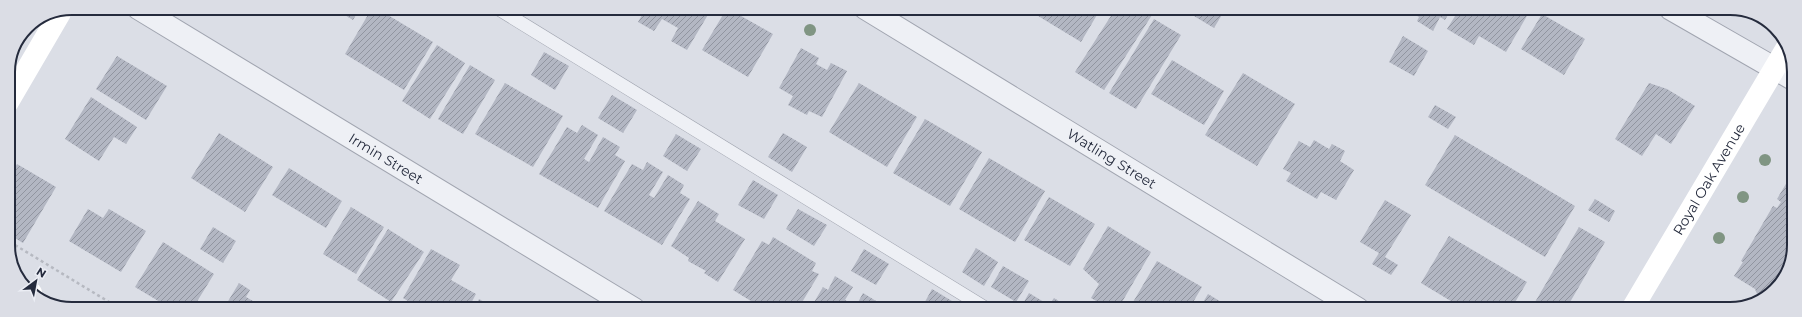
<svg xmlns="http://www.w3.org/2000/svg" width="1802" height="317" font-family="Montserrat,sans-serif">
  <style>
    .building { fill: url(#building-hatch) }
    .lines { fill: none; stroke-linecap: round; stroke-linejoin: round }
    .lane-casing { stroke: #a1a5b0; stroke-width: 14 }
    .street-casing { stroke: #a1a5b0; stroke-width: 24 }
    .path { stroke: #b6b9c1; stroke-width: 2.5; stroke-dasharray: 3 3; stroke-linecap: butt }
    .lane { stroke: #eef0f5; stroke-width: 13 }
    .street { stroke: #eef0f5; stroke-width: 22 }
    .secondary { stroke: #fff; stroke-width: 22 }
    .tree { fill: #809583 }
    .labels { text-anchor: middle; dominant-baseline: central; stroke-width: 3; stroke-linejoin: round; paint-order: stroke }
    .street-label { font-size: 14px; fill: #252b3d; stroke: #ebedf4 }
    .rim { fill: none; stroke: #252b3d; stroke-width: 2 }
  </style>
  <defs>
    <pattern id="building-hatch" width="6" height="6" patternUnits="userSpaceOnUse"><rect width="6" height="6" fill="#b3b7c3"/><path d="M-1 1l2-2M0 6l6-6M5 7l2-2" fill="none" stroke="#9195a0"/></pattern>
  </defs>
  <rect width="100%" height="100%" fill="#dbdee6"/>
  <path class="building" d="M264,8H279L275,15Z
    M333,8H360L353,20Z
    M372,8H376L433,42L404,90L345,54Z
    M646,8H712L687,50L671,41L678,28L662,19L654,31L638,22Z
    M727,8L773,34L748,77L702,50Z
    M1025,8H1101L1081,42Z
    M1116,8H1141L1152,15L1104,90L1075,72Z
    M1199,8H1226L1214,28L1194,16Z
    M1405,8H1452L1445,20L1440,17L1433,31L1417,21L1419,17Z
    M1460,8H1483L1531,9L1506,52L1479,36L1474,45L1447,29Z
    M1542,14L1585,39L1564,75L1521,49Z
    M1154,19L1181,35L1136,109L1109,93Z
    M1403,36L1428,51L1414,76L1389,62Z
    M437,45L465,63L430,119L402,101Z
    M801,48L819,58L816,64L827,70L831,63L847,71L822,117L809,111L807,115L788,105L793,96L779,88Z
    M544,52L569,66L555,90L531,75Z
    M117,56L167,86L146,120L96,89Z
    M1172,60L1224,91L1204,125L1151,94Z
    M470,65L495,80L463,134L438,119Z
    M1243,73L1295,104L1257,166L1205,135Z
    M505,83L563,116L533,167L475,134Z
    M859,83L917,117L887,167L829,132Z
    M1649,83L1667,89L1695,106L1671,144L1656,134L1642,156L1615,139Z
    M612,95L637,110L623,133L598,118Z
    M91,97L137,127L126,144L114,137L99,161L65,139Z
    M1435,105L1456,117L1448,129L1428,117Z
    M925,119L982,152L950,206L893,173Z
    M582,125L598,135L584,159L589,162L603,137L620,147L615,155L625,161L598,208L539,174L567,127L577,133Z
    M219,133L273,167L245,212L191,178Z
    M783,133L807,147L792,172L768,157Z
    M676,134L701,149L687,171L663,156Z
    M1455,135L1575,206L1545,257L1425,185Z
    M1314,140L1329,149L1332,144L1345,151L1340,161L1354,170L1336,200L1321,192L1317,199L1286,181L1291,173L1283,169L1299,141L1310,147Z
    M989,158L1045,191L1015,242L959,209Z
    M647,162L663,172L649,195L654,198L668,175L684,185L680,193L690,199L662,245L604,211L632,164L643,170Z
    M17,164L56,187L23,243L10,235L9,177Z
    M289,168L342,201L326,228L272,195Z
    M1793,172V253L1772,293L1759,298L1760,296L1757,294L1755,289L1734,276L1743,262L1741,261L1773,206L1777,208L1781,202L1777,199Z
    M753,180L778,195L764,219L738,205Z
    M1049,197L1095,224L1070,266L1024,240Z
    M1595,199L1615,211L1609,222L1588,210Z
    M1385,200L1411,215L1385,257L1398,265L1391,275L1372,264L1379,253L1360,242Z
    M698,201L719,214L715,221L745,239L718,282L704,273L706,271L688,261L689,258L671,246Z
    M351,207L384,227L356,274L323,254Z
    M88,209L103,218L109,209L146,231L121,272L69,241Z
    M798,209L827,225L814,246L786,229Z
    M1108,226L1151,252L1118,309H1110L1091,298L1099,284L1083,269Z
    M213,227L236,241L223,263L200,249Z
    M1579,227L1605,242L1566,309H1531Z
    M388,229L424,252L391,302L357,280Z
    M1449,236L1527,282L1511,309H1464L1421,283Z
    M773,237L816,263L812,271L819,274L798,309H764L733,290L762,241L769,245Z
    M163,242L214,274L193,308H170L135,287Z
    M976,248L998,262L984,286L962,272Z
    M431,249L460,265L451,280L476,294L468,309H421L403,298Z
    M864,249L889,264L876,285L851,271Z
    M1157,261L1202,287L1189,309H1129Z
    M1003,266L1029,281L1016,302L991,287Z
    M835,276L853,287L845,300L856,306L863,293L881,304L878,309H810L823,287L828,290Z
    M239,283L250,290L246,297L265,308H224Z
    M932,289L957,304L954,309H921Z
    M1029,293L1049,305L1054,298L1071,309H1024L1021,307Z
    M1208,294L1233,309H1199Z
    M479,299L496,309H474Z"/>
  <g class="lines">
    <g class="lane-casing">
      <path id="lane" d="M497,8L987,309"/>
    </g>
    <g class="street-casing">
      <g id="street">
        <path id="s1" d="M138,8L634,309"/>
        <path id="s2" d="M865,8L1358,309"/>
        <path d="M1671,9L1793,79"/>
      </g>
    </g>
    <path class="path" d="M10,242L119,308"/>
    <use href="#lane" class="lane"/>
    <use href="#street" class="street"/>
    <g class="secondary">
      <path d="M8,102L60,13"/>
      <path d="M30,293H31"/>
      <path id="s3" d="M1632,309L1786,49"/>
    </g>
  </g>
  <g class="tree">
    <circle cx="810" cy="30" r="6"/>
    <circle cx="1765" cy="160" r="6"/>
    <circle cx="1743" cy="197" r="6"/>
    <circle cx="1719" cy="238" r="6"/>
  </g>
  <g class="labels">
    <g class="street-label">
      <text stroke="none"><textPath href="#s1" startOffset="290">Irmin Street</textPath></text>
      <text stroke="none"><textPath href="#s2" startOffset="289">Watling Street</textPath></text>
      <text stroke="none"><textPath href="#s3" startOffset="151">Royal Oak Avenue</textPath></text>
    </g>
  </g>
  <path d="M0 0H1802V317H0ZM72 15H1730A57 57 0 0 1 1787 72V245A57 57 0 0 1 1730 302H72A57 57 0 0 1 15 245V72A57 57 0 0 1 72 15Z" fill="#dbdde5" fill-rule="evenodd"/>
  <path class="rim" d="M72 15H1730A57 57 0 0 1 1787 72V245A57 57 0 0 1 1730 302H72A57 57 0 0 1 15 245V72A57 57 0 0 1 72 15Z"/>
  <g transform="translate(36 281) rotate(32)" stroke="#ebedf4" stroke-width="3" paint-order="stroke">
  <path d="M0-3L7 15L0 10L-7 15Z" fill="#252b3d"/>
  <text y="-6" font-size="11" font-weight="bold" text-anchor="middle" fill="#252b3d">N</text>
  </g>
</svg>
